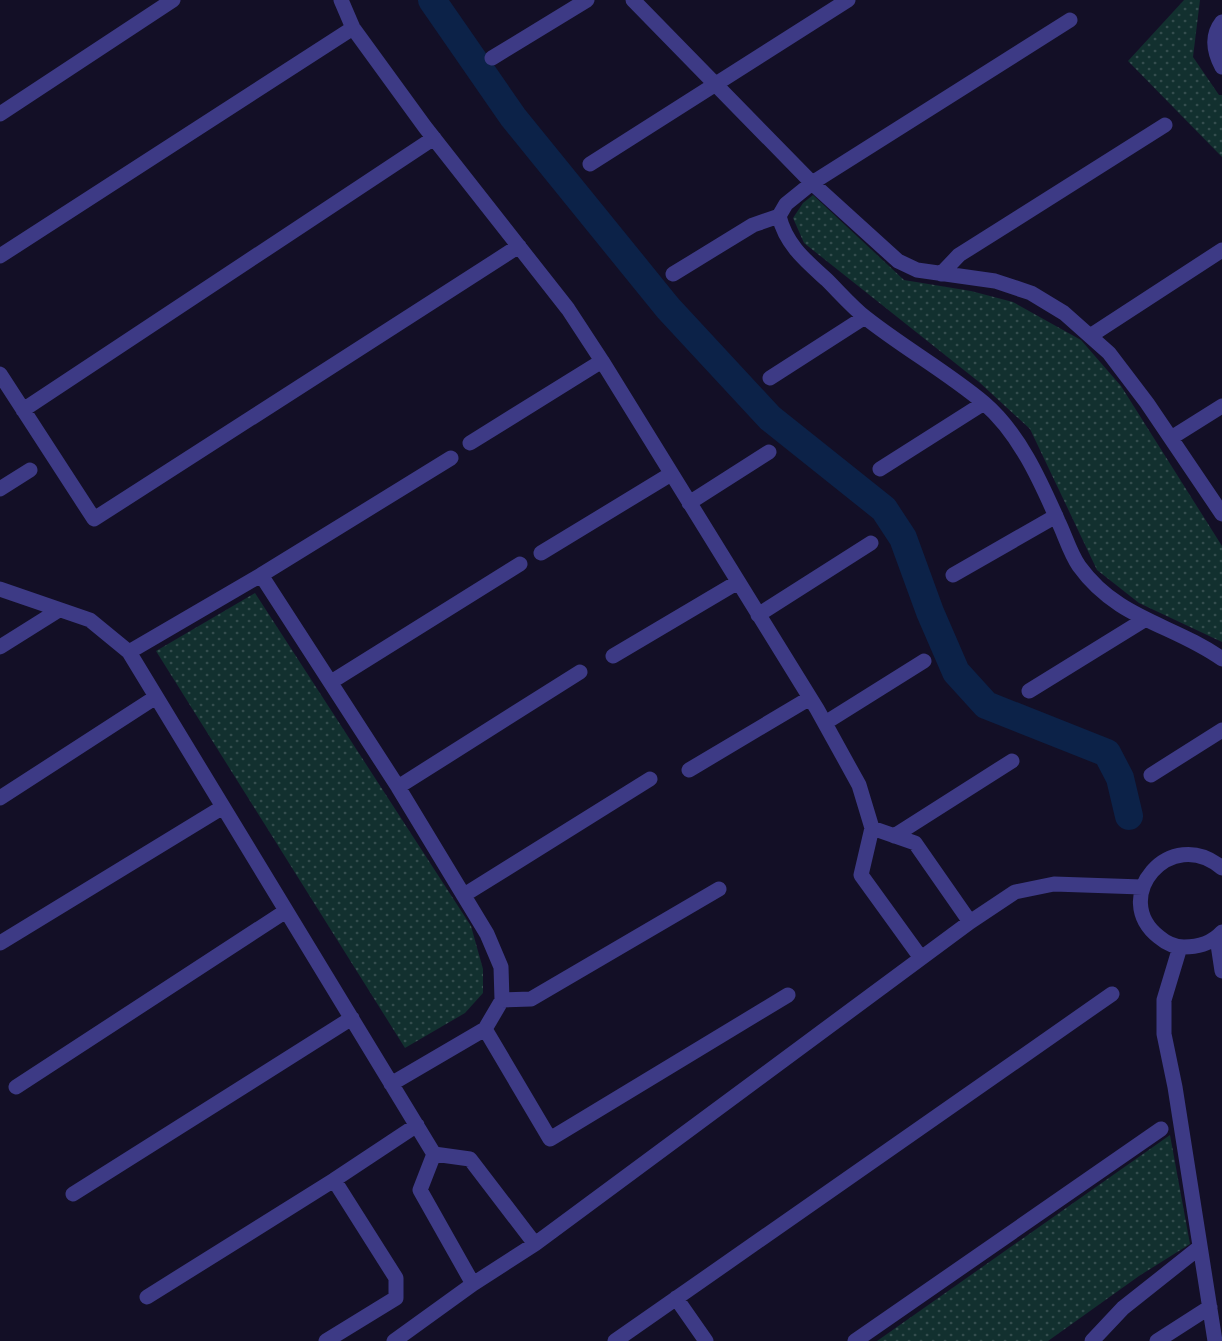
<svg xmlns="http://www.w3.org/2000/svg" width="1222" height="1341" font-family="Overpass,sans-serif">
  <style>
    .grass { fill: url(#grass-dots) }
    .lines { fill: none; stroke-linecap: round; stroke-linejoin: round }
    .canal { stroke: #0c2248; stroke-width: 28 }
    .street { stroke: #3d3a85; stroke-width: 15 }
  </style>
  <defs>
    <pattern id="grass-dots" width="8" height="8" patternUnits="userSpaceOnUse" patternTransform="scale(1.5)"><rect width="8" height="8" fill="#12302f"/><path d="M2 2h.1M6 6h.1" fill="none" stroke="#344d4e" stroke-width="1.8" stroke-linecap="round"/></pattern>
  </defs>
  <rect width="100%" height="100%" fill="#130f26"/>
  <path class="grass" d="M1184,0H1200L1193,57L1219,95H1222V157L1128,61Z
    M813,195L904,280L971,291L1013,302L1081,340L1121,386L1222,546V642L1139,603L1097,570L1030,429L979,382L804,243L793,218L803,203Z
    M255,593L471,926L483,969V993L465,1013L405,1048L156,651Z
    M1170,1135L1190,1244L1139,1276L1048,1341H877Z"/>
  <g class="lines">
    <path class="canal" d="M432,0L513,117L668,308L770,418L884,509L903,538L930,612L956,672L986,705L1107,753L1120,778L1129,816"/>
    <path class="street" d="M341,0L353,28L425,127L568,309L602,361L817,709L859,785L872,828
      M633,0L812,183L898,261L917,270L995,281L1031,293L1064,313L1109,353L1147,403L1222,514
      M1070,20L812,183L786,204L779,216C786,245 806,261 827,280C840,293 852,307 866,318C904,348 947,372 984,403C1019,433 1040,480 1058,521C1065,535 1070,553 1079,566C1118,620 1173,624 1222,659
      M1222,22C1211,36 1214,52 1222,67
      M492,58L587,0
      M0,114L173,0
      M590,164L848,0
      M0,256L353,28
      M673,274L753,225L779,216
      M941,274L959,255L1165,125
      M1090,336L1222,250
      M0,374L94,519L519,246
      M770,378L865,317
      M23,410L434,138
      M1171,438L1222,406
      M470,443L602,361
      M880,469L984,403
      M0,489L30,470
      M689,503L769,452
      M541,553L671,474
      M261,575L398,787L487,934L501,967L502,1000L485,1029L391,1084
      M953,575L1056,516
      M0,589L90,620L129,652L434,1154
      M758,615L871,543
      M0,647L59,610
      M129,652L261,575L451,458
      M613,656L738,582
      M331,682L520,564
      M1029,691L1144,620
      M825,723L924,661
      M689,770L810,698
      M1151,775L1222,730
      M398,787L580,672
      M0,798L156,697
      M894,836L1012,761
      M1222,868C1170,824 1109,898 1159,937C1166,943 1175,947 1184,947C1199,947 1212,943 1222,932
      M464,895L650,779
      M1217,938L1222,971
      M0,943L223,807
      M1180,947L1164,1000V1034L1175,1087L1215,1341
      M921,958L861,875L872,828L915,843L970,922
      M502,1000L531,999L719,889
      M485,1029L550,1139L788,995
      M16,1087L286,911
      M434,1154L420,1190L473,1284
      M434,1154L470,1159L535,1244
      M73,1194L352,1018
      M147,1297L334,1180L417,1125
      M676,1298L706,1341
      M326,1341L396,1298V1278L334,1180
      M394,1341L473,1284L535,1244L970,922L1015,892L1054,884L1142,887
      M615,1341L1112,994
      M855,1341L1161,1129
      M1092,1341L1123,1308L1200,1247
      M1157,1341L1210,1307"/>
  </g>
</svg>
